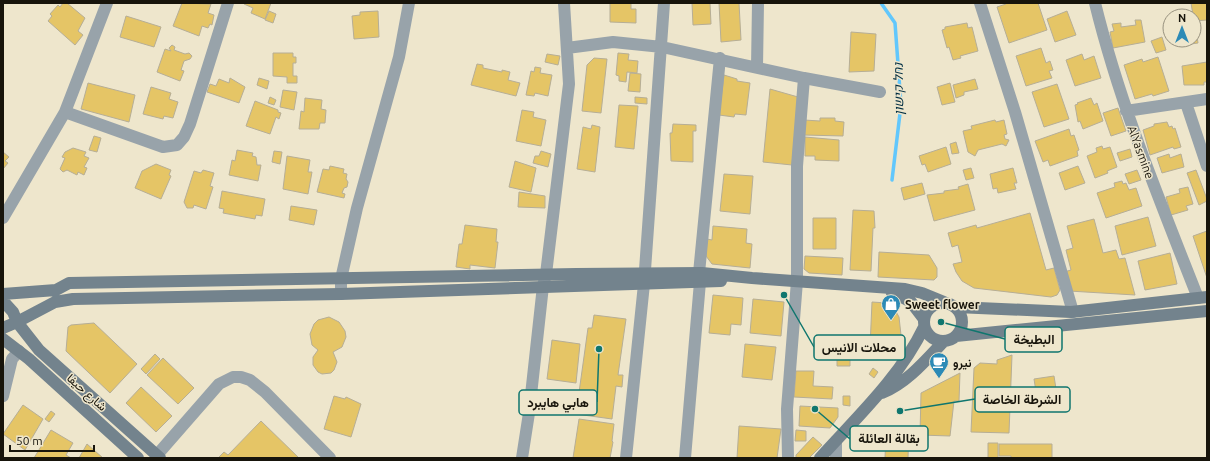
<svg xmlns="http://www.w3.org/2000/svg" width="1210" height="461" font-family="Ubuntu,Vazirmatn,Heebo,sans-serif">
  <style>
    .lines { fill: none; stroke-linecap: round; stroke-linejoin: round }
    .stream { stroke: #61c7fc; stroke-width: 3.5 }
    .building { fill: #e5c566; stroke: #b6ae96 }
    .street { stroke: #98a3aa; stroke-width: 12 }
    .secondary { stroke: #73838d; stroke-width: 12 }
    .labels { text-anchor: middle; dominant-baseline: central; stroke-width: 3; stroke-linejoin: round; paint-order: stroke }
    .street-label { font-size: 12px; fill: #17140b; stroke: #eee6cc }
    .poi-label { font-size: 12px; font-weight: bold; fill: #17140b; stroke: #eee6cc; text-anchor: start }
    .water-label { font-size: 13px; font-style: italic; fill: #002e42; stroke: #eee6cc }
    .leader { fill: none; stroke: #0f766e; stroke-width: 1.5 }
    .callout-dot { fill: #0f766e; stroke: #eee6cc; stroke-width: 1.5 }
    .callout { fill: #eee6cc; stroke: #0f766e; stroke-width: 1.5 }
    .callout-label { font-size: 13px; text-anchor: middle; font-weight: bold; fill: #17140b }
  </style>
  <rect width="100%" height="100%" fill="#eee6cc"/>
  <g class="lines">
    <path class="stream" d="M881,3L895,23L901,105L892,180"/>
  </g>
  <path class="building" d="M63,3H67L85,18L78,31L83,35L75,45L48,21L52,16L50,14L58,5L60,7Z
    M182,3L211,4L208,13L214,15L212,25L210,24L208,28L202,26L199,36L173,26Z
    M244,3H271L265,19L251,13L253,8L244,4Z
    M610,3H631V9H636V23L610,22Z
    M692,3H710L711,24L693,25Z
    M719,3H739L741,40L721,42Z
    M1006,3H1038L1047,30L1009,43L997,7L1006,4Z
    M1191,3H1207V20L1194,21Z
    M269,11L276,14L273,23L265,20Z
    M378,11L379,37L354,39L352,16L360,15V12Z
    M1067,11L1076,35L1055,42L1047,19Z
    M126,16L161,27L154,47L120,37Z
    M1135,20H1141L1145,42L1113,48L1110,32L1114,31L1112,24L1121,23V27L1136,25Z
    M1195,22L1198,43L1191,44V40H1194Z
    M967,23L968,28L972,27L978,51L960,56L961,58L953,60L949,47L947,48L942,30L945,29V27Z
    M1167,26H1170V40H1187L1169,42Z
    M851,32L876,34L874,71L849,72Z
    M1162,37L1166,50L1156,53L1151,41Z
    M172,45L175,47L174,50L185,54L189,53L192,56L190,59L184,61L181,70L184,71L180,81L157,72L165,49L171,51L169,48Z
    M1041,48L1046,63L1050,61L1053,70L1049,71L1052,78L1026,86L1016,56Z
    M273,53H293V57H296V63H293V76H297V83H287V77L273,76Z
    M618,53L629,54L628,60L638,61L637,73L627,72L626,82L619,81V76L616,75Z
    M547,54L560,56L558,65L545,62Z
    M1082,54L1084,60L1094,56L1101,78L1075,86L1066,60Z
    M1158,57L1169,91L1153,96L1152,94L1135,99L1124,65L1142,59L1143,62Z
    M594,58L607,59L601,113L582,111L587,65Z
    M1207,62V82H1204V85H1184L1182,66Z
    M477,64L483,65V68L502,72V70L510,72L508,80L520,83L516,96L471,85Z
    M535,67L541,68L540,73L552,75L548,96L535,93L534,96L526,95L531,71L534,72Z
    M630,73L641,74L640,92L628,91Z
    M724,75L737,79V81L750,83L746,115L735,114L734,117L719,115Z
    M230,78L245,87L239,103L207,92L210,84L216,86L219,79L229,83Z
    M259,78L269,81L267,89L257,85Z
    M975,79L978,89L964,92V95L956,98L953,85Z
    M88,83L135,95L129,122L81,109Z
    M950,83L955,102L942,105L937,87Z
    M1057,84L1069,119L1044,127L1032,92Z
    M151,87L171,93L169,99L178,102L173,118L164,116L163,119L143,114Z
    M770,89L798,97L792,165L763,162Z
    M283,90L297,92L294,110L280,107Z
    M270,97L276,100L274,105L268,103Z
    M635,97L647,98V104L635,103Z
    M305,98L322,100L321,109L326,110L325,123H320L319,129H299L301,111L304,112Z
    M1091,98L1094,105L1097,103L1103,121L1083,129L1080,121L1078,122L1075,105L1078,104L1077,103Z
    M255,101L278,110V112L281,113L279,119L276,117L270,134L246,126Z
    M619,105L638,106L634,149L615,147Z
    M1118,108L1126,131L1111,136L1103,113Z
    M522,110L534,112L533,117L546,120L541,146L516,141Z
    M820,118H835V121L844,122L843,136L804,135V120L820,121Z
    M995,120L996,122L1004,120L1007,134L1004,135L1005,139L1009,140L1006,146L1002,144L978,150L975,156L968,152L963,131L972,129L971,126Z
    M1167,122L1169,127L1172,126L1173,129L1175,128L1181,147L1174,149L1173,147L1150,155L1143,130L1154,126V124Z
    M673,124L696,125V131H693V162L671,161L670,133H672Z
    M592,125L600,127L595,172L577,169L583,127L591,129Z
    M1069,129L1071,136L1074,135L1079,150L1077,151L1078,156L1050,166L1048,160L1043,162L1035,141Z
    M94,136L101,138L97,152L89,150Z
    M805,137L839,140V161L815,160V156H805Z
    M956,142L959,153L952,154L950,144Z
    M1102,146L1103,149L1110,147L1117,167L1107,171L1108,173L1095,178L1087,156L1097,152L1096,148Z
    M946,147L951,164L928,172L925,164L922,165L919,156Z
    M73,148L86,152L84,156L89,158L84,167L87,168L84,175L78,172L77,175L67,170L63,172L60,169L65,158L62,157L65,152Z
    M1130,149L1132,157L1120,161L1117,153Z
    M237,150L253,153L252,156L256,157L257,165H261L258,181L229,175L232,160L235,161Z
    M274,151L282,152L280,164L272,162Z
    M541,151L551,154L548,167L533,163L535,156H539Z
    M3,152L9,157L5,161L8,163L3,169Z
    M1169,154L1170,158L1181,154L1184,167L1162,173L1157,158Z
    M287,156L310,160L308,172H312L308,194L283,189Z
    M515,161L536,168L531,192L509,187Z
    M156,164L171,170L169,175L171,176L161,199L135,188L142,171Z
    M330,166L344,169L343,173L347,174L346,179L348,182L347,187L344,188L342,193L345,194L344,198L317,192L323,169L329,170Z
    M1078,166L1085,183L1065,190L1059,173Z
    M971,168L974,178L966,180L963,170Z
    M1013,168L1017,183H1014L1016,189L998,193L997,188L993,189L990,174Z
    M203,170L214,173L210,186L213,187L206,209L194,205L193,208H187L184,202L194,171L201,173Z
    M1137,170L1141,180L1129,184L1125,174Z
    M1196,170L1207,199V201L1199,205L1187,173Z
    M724,174L753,176L750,214L720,211Z
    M1122,181L1123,184L1126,183L1129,190L1136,188L1142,206L1106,218L1097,193L1115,187L1114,183Z
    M922,183L925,194L904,200L901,188Z
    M968,184L975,210L934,221L927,195L944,193V191L959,189L958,187Z
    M1188,187L1193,204L1186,206L1188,210L1171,215L1166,197L1180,193L1179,189Z
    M222,191L265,199L262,216L256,215L255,219L223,213L224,209L219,208Z
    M519,192L545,196V208L518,207Z
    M291,206L317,210L314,225L289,220Z
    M853,210L874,211L875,228H873L871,271L850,270Z
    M1030,213L1046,270L1054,268L1060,290L1057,295L1051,297L974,288L962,281L956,272L953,264L962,262L958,245L952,247L948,233L976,225L977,228Z
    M1148,217L1156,246L1122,255L1115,226Z
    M813,218H836V249H813Z
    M1094,219L1103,253L1116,250L1119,259L1125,258L1135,295L1069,291L1064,272L1071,270L1066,250L1073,248L1067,226Z
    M465,225L497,229L496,242H498L495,268L470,265V269L456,267L459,244H462Z
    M713,226L747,229L746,243L752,244L750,268L712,264L706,256L707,239L712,240Z
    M1207,231V278L1193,236Z
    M879,252L929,255L937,268V277L934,280L878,277Z
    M1170,253L1177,284L1145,290L1138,261Z
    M805,256L843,258L842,275L809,273L804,269Z
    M713,295L743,298L741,325L731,324L730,335L709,333Z
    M753,299L784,302L781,336L750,333Z
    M872,302L887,303L894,308L899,317L901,335L883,358L870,347Z
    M594,315L626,319L618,375H623L622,387L616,386L612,419L576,414L588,328H592Z
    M329,317L339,322L345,331L346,337L342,347L333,352L337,362L334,370L331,373L322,374L318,372L313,365V357L318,350L312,345L310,334L314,324L318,320Z
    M94,323L137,364L110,393L66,351L68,327L71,325Z
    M552,340L580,344L576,383L547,379Z
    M745,344L776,347L772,380L742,377Z
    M837,350H850V366H837Z
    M155,354L160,359L146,374L141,369Z
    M1012,355L1009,433L971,432L974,368L980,363L997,364V360Z
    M163,358L194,388L178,404L147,375Z
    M873,368L878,372L874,378L869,374Z
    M796,371H814L813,386L833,387L832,399L794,397Z
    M960,373L959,401H954L950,436L920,435L921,393Z
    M1054,376L1059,408L1039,411L1034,379Z
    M141,387L172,416L156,432L126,403Z
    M334,396L345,399L346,397L361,404L351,437L324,429Z
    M843,396H850V406L843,405Z
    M23,405L43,419L25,450L3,434Z
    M800,406L838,408V417L830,428L799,426Z
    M51,411L55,414L49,422L45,419Z
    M579,419L614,424L612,441L613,442L610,458H573Z
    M261,421L299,458H218L224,452L228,455Z
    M739,426L781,429L777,458H737Z
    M859,427L866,435L856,445L849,438Z
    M893,429H909L908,458H885L886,434H893Z
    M51,430L73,443L66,455L71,458H34Z
    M796,430L806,431V441H795Z
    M813,437L822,445L809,458H796V455Z
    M988,443H998V458H988Z
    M87,444L103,458H79Z
    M999,444H1052V458H1011V456H999Z"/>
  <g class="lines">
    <path class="street" d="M980,3L1015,112L1073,312
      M1095,3C1120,105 1160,201 1198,298
      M567,48L613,42L662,47L804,78L880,92
      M757,67L758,3
      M1186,103L1207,166
      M1126,111L1207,99
      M65,112L163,147L177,145L184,137L190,124L228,3
      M3,218L65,112L107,3
      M699,273L720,58
      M341,294V279L357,208L399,57L409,3
      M3,396L12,359L19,351
      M157,455L219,384L233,377H241L250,380L265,392L330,458
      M522,458L529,413L543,286L546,274L569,84L564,3
      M626,458L644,284L664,3
      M685,458L700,282
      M788,458L787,409L797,281V166L804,78
      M836,458V441"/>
    <path class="secondary" d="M891,291L911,302L924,319
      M3,294L56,290L69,283L576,274L702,273L752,278L905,289L922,293L944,302
      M3,301L13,312L17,322L3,328
      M924 322a19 19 0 1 1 38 0a19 19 0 1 1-38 0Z
      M956,307L1071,312L1207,297
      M956,336L1207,311
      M3,339L29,359L138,458
      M882,393C907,383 926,360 944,341
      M160,458L39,350L17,322L55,302L73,299L341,294L721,281
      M820,458C857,417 900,377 924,327"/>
  </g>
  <defs>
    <g id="shop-pin" transform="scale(1)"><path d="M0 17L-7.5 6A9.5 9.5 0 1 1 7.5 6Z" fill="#2c8ab6" stroke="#eee6cc"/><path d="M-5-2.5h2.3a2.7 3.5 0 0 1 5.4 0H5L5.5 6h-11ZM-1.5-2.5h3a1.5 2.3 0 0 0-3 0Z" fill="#fff"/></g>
    <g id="cafe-pin" transform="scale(1)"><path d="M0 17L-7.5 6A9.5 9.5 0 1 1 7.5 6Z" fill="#2c8ab6" stroke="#eee6cc"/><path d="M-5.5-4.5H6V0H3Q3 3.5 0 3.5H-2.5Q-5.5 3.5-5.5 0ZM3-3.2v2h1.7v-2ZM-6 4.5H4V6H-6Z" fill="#fff"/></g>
  </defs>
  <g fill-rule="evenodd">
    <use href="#shop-pin" x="891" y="304"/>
    <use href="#cafe-pin" x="939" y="362"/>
  </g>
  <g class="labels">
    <g class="street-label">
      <text transform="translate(1141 152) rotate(70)">AlYasmine</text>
      <text transform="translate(87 392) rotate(42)">شارع حيفا</text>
    </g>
    <g class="poi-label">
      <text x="905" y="304">Sweet flower</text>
      <text x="953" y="362">نيرو</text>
    </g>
    <g class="water-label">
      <text transform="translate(898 89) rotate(-91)">נחל קישון</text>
    </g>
  </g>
  <path class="leader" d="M941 322L1005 339M784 295L814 347M900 411L975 399M599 349L597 402M815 409L850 439"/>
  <g class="callout-dot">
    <circle cx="941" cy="322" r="4"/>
    <circle cx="784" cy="295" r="4"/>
    <circle cx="900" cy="411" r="4"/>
    <circle cx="599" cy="349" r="4"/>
    <circle cx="815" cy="409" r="4"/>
  </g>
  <g class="callout">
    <rect x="1005" y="327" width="57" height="25" rx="4"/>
    <rect x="814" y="335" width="91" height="25" rx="4"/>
    <rect x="975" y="387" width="95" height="25" rx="4"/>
    <rect x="519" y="390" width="78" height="25" rx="4"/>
    <rect x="850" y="426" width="78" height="25" rx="4"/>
  </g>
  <g class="callout-label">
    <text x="1034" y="344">البطيخة</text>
    <text x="859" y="352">محلات الانيس</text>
    <text x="1022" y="404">الشرطة الخاصة</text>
    <text x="558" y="407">هابي هايبرد</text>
    <text x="889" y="443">بقالة العائلة</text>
  </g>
  <rect width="1210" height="461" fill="none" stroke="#17140b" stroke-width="8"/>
  <g transform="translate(1182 28)"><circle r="19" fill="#eee6cc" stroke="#98927f"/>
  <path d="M0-3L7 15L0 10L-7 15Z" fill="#2c8ab6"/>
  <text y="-6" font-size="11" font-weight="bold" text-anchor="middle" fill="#17140b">N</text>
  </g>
  <path d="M10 445v6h84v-6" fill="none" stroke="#17140b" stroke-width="2"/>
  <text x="16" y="445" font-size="12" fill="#17140b" stroke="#eee6cc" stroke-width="3" paint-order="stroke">50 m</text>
</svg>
